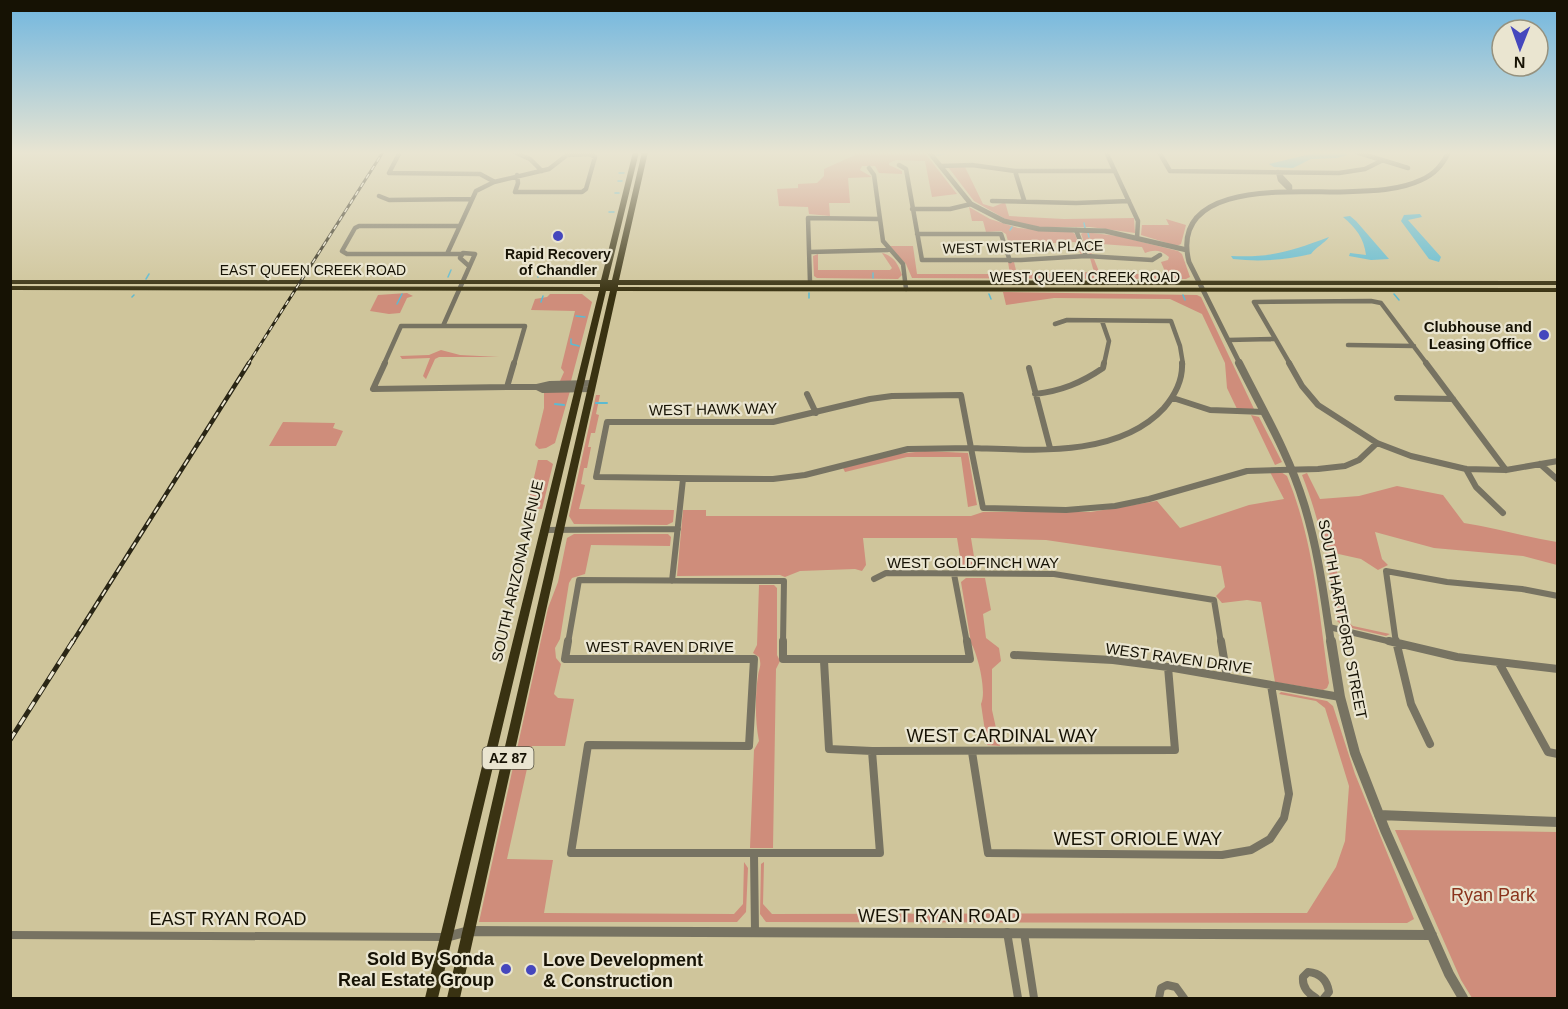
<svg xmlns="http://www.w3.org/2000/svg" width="1568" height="1009" font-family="Helvetica,sans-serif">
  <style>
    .green { fill: #cf8d7b }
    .water { fill: #5dbad1 }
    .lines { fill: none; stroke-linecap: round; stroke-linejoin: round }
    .stream-far1 { stroke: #5dbad1; stroke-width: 1.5 }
    .stream { stroke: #5dbad1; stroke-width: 2 }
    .minor-far2 { stroke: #777362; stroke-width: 4.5 }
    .minor-far1 { stroke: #777362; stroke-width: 6 }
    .minor { stroke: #777362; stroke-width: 8 }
    .tertiary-far2 { stroke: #777362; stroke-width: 5 }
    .tertiary-far1 { stroke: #777362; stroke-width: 8 }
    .tertiary { stroke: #777362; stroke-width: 10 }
    .primary { fill: #393212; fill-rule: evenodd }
    .rail-far2-casing { stroke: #2a2615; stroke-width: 3 }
    .rail-far1-casing { stroke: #2a2615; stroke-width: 4.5 }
    .rail-casing { stroke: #2a2615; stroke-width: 5 }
    .rail-far2 { stroke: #eae5d0; stroke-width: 1.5; stroke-dasharray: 5; stroke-linecap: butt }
    .rail-far1 { stroke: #eae5d0; stroke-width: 2; stroke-dasharray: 7; stroke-linecap: butt }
    .rail { stroke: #eae5d0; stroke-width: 3; stroke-dasharray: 9; stroke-linecap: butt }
    .poi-dot { fill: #4547bd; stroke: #eae5d0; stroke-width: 2 }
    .labels { text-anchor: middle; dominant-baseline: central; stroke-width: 4.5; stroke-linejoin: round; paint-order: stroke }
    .far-street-label { font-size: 14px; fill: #161204; stroke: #eae5d0 }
    .far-poi-label { font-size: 14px; font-weight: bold; fill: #161204; stroke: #eae5d0 }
    .shield { fill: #eae5d0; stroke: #565141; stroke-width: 1.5 }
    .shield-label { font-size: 14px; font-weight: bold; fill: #161204 }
    .poi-label { font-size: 15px; font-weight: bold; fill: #161204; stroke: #eae5d0; text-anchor: end }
    .street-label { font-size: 15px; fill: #161204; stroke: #eae5d0 }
    .near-street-label { font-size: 18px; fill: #161204; stroke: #eae5d0 }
    .near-park-label { font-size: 18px; fill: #8a331c; stroke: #eae5d0 }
    .near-poi-label { font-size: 18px; font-weight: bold; fill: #161204; stroke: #eae5d0; text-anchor: end }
  </style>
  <rect width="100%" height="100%" fill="#cfc59b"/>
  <path class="green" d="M851,152H924L957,194L932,197L925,161L896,160L889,163V165L902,171V174L879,173L875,166H862L860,170L872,177L848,178L850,203H829L830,216L809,214L808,207L779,206L777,189L798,188V184L817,183L824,176V169L855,155Z
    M948,167H965L983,204L993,207L1005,202L1009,216L1064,219L1134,218L1135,233L1090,227H1039L1007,220L974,201Z
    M969,207L990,219L1018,228L1072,232L1075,234L1082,253L1081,255L1075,242L1009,245L1006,234L1001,231L986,232L983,221H972Z
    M1166,219L1186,225L1181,244L1177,246L1141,235L1142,225H1169Z
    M1084,232L1118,236L1178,251L1182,254L1190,277L1186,279L912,278L906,264L888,246H913L917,274H1010L1008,262H1014L1017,274L1094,272L1090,258L1094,259L1100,274H1166L1161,262L1168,260L1169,257C1161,250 1155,249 1145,253L1142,247L1088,243L1092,255L1088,253L1081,234Z
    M882,253C894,256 898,264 902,275L898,279L817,278L814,276L813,256L818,254V270H890L892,268Z
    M1003,292L1197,295L1201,297L1254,409H1237L1227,388L1225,363L1202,314L1170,299L1054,298L1006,305Z
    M407,293L413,296L407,298L400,313L389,314L370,311L378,295Z
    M550,294H582L592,302L571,381H560L564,372L561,368L575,311L531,310L535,299L547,297Z
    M441,350L460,355L499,357H439L435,359L426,379L423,376L430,358L402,359L400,356L429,355Z
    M570,391L555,443L546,448L539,449L535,445L544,408V392Z
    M596,395H600L596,414L599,415L595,433H591L588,447H591L587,468H584L581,484L585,485L579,509L674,510L673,522L667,525L574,524L569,516Z
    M1251,415L1259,417L1282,462L1275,465Z
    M283,422L335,423L333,428L343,431L336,446H269Z
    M925,451L968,453L977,505L968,507L961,457H907L845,472L843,468L897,454Z
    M538,460H547L553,464L542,509L527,508Z
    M1270,472H1281L1287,476C1314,541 1319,613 1329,683L1327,688L1323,690L1275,682L1261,602L1247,600L1222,603L1216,596L1225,587L1221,566L1046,540L971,538L976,569H962L957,538H863L866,565L862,571L855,569L800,571L785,577L780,575L677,576L683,510H706V516H971L983,512H1091L1157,501L1180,528L1249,505L1284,499Z
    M1307,473L1320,499L1359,496L1397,486L1443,495L1464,523C1496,528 1526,537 1557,542V565L1523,556L1434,548L1375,532L1382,559L1388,565L1378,570L1361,559L1334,553L1345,620L1353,626L1390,634L1386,636L1343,626L1337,621C1330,570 1321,523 1302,475Z
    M574,534H668L671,537L670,546L591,545L585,574L572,578L569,583L560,639L555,648L556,658L561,664L554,694L558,698L574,699L565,746H532L507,859L553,860L544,913L734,914L743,904L744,862L748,868L746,912L737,922H479L548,608L558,582L567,538Z
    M966,578H985L991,610L983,614L986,638L999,648L1001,661L992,669V710L1000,746L987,745L981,704C987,692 978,655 971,643L961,582Z
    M759,585H774L777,588V655L780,661L776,669L773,848H750L754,750L759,741C755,722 755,696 758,676C759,668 762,666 759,657L753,653L757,645Z
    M1281,692L1327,701L1333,706L1355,774L1414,919L1407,923L766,922L760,914L761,864L764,862L763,904L772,914L1307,913L1336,867L1345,841L1349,786L1325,708L1316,701L1279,694Z
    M1395,830L1557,832V998H1472L1461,980Z"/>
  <path class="water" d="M1319,152H1346L1347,155L1337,158L1311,159L1293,168L1274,167L1269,164Z
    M1420,214L1422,217L1408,220L1441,257L1439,262L1429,259L1401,221L1404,215Z
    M1350,216L1356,221L1389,259L1371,260L1349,256L1350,253L1366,255C1364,238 1356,228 1343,217Z
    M1329,237C1324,244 1317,246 1311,254C1284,260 1261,262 1233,259L1231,256C1272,258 1291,251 1329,237Z"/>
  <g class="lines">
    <path class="stream-far1" d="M937,155L944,154
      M619,173H624
      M618,181H622
      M615,193H619
      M609,212H614
      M1084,223L1085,228
      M1010,230L1012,227
      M1088,233L1089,237
      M594,254H601
      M873,273V278
      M1179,273L1181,278
      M1087,274L1088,278
      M448,277L451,270
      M538,277L540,271
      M146,279L149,274
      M809,293V298
      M989,294L991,299
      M1394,294L1399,300
      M1183,295L1185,300
      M132,297L134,295
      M541,302L543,296
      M397,304L402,294
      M576,316L585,317
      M571,339V344L579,346"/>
    <path class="stream" d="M596,403H607
      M555,404L564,405"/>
    <path class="minor-far2" d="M400,152L389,173L480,174L493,181
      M514,152L530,159L542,171
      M1106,152L1138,221L1137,238
      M1159,152L1170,171L1339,173L1365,169L1381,161
      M1356,152L1408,168
      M899,165L906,169L922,260H1021L1086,256L1152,260L1160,255
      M941,166L972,165L1015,171H1115
      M869,168L874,175L883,241L903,264L906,289
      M1015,171L1024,200
      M1278,172L1280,180L1290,190
      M1278,173L1290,186V190
      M517,175L518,183L515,192H582L586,189L595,157L590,154L567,155
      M379,196L389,200L471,199
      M992,201L1076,203L1129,201
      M912,209H950L971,204
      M459,226H359L355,228L342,251L347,254H461
      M1076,230L1086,256
      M917,234H1001L1010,261
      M810,252L888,250
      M447,254L476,191L494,182L549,169L571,152
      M810,282L808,218L880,219
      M1102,321L1109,341L1104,364
      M1055,324L1067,320L1171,321L1180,346L1183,364
      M443,326L475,254L463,253L460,258L469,266
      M1228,340L1274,339
      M1348,345L1414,346
      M384,364L401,326H525L514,364
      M1290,364L1254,302L1371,301L1381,303L1427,364"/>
    <path class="minor-far1" d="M385,363L373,389L507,387
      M1289,363L1302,386L1318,405L1377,443L1411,456L1466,469L1506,470
      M1426,363L1506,470
      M1029,368L1050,448
      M507,387L514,363
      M507,387H537L543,390L591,389
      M537,387L550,384L592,383
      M807,394L816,413
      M1035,394C1061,391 1081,383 1103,368L1104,363
      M961,395L971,448L908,449L805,475L773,479L596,477L607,422H773L870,399L892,396Z
      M1173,398L1210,410L1264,412
      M1397,398L1453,399
      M971,448C1033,450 1118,458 1164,408C1175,395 1183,381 1182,363
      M971,448L983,508L1066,510L1115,506L1149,499L1247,471L1318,469L1345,466L1359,460L1377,443
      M1540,464L1558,480
      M1466,469L1476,487L1503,513
      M1506,470L1558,461
      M544,530L678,529
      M954,574L967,643
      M874,579L886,573L1054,574L1214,600L1221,643
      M672,581L683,479
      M1329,627L1396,643
      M568,643L579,580L784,581L783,643
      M1396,643L1386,571L1447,582L1522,589L1558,596"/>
    <path class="minor" d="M568,641L565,659H754L749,746L588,745L571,853H880L872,751
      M783,641V659H970L967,641
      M1221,641L1227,677
      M1389,641L1457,657L1558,669
      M1396,641L1411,704L1430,744
      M1014,655L1113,660L1168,667L1340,697
      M824,661L829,749L872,751L1175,750L1168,667
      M1499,663L1548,752L1558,754
      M972,752L988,853L1222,855L1251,850L1270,839L1284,818L1289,794L1271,685
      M754,854L755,931
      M1007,932L1018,998
      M1024,933L1034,998
      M10,935L445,937
      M1159,998L1161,988L1167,985L1176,987L1184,998
      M1316,998C1307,993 1302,987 1303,977L1308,972C1320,973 1327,980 1329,992L1324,998"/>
    <path class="tertiary-far2" d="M929,152L971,204L1004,221L1039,229L1105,231L1187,250
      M1240,364L1189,262C1169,182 1289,192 1335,192C1363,191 1396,192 1421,180C1435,174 1442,165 1449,152"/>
    <path class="tertiary-far1" d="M1239,363C1262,409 1289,454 1304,504C1318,549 1324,596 1331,643"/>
    <path class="tertiary" d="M1331,641L1340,697L1355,753L1385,830L1449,974L1463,998
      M1379,815L1558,822
      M446,937L469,931L1432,935"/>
    <path class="primary" d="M633,152H639L608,280H612L642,152H648L619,280L1558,281V285H618V287L1558,288V292L617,291L460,998H447L610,291H606L438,998H425L599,291L10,290V286L600,287V284H10V280H601Z"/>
    <g class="rail-far2-casing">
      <path id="rail-far2" d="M248,364L383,152"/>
    </g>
    <g class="rail-far1-casing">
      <path id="rail-far1" d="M72,643L249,363"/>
    </g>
    <g class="rail-casing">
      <path id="rail" d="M10,740L73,641"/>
    </g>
    <use href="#rail-far2" class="rail-far2"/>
    <use href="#rail-far1" class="rail-far1"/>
    <use href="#rail" class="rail"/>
  </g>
  <linearGradient id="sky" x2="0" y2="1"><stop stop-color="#70b6df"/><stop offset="0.52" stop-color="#e9e5d2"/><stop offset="1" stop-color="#e9e5d2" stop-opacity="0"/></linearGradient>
  <rect width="1568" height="294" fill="url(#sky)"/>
  <g class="poi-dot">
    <circle cx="558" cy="236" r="6"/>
    <circle cx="1544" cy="335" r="6"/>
    <circle cx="506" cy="969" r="6"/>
    <circle cx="531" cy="970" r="6"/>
  </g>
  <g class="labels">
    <g class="far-street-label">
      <text transform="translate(1023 247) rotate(-1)">WEST WISTERIA PLACE</text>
      <text x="313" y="270">EAST QUEEN CREEK ROAD</text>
      <text x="1085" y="277">WEST QUEEN CREEK ROAD</text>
    </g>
    <g class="far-poi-label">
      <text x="558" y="254">Rapid Recovery<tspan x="558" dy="16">of Chandler</tspan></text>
    </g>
    <rect class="shield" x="482.5" y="747" width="51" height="22" rx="4.5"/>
    <g class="shield-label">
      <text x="508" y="758">AZ 87</text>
    </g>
    <g class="poi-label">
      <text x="1532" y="326">Clubhouse and<tspan x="1532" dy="17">Leasing Office</tspan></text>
    </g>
    <g class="street-label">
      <text transform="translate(713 409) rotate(-1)">WEST HAWK WAY</text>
      <text x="973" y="562">WEST GOLDFINCH WAY</text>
      <text transform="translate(517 571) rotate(-77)">SOUTH ARIZONA AVENUE</text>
      <text transform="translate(1343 619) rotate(79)">SOUTH HARTFORD STREET</text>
      <text x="660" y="646">WEST RAVEN DRIVE</text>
      <text transform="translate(1179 658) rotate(8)">WEST RAVEN DRIVE</text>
    </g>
    <g class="near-street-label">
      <text x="1002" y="736">WEST CARDINAL WAY</text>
      <text x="1138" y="839">WEST ORIOLE WAY</text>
      <text x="939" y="916">WEST RYAN ROAD</text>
      <text x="228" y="919">EAST RYAN ROAD</text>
    </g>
    <g class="near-park-label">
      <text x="1493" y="895">Ryan Park</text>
    </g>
    <g class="near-poi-label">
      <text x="494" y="959">Sold By Sonda<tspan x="494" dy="21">Real Estate Group</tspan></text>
      <text x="543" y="960" text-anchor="start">Love Development<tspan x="543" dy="21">&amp; Construction</tspan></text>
    </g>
  </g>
  <rect width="1568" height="1009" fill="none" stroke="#161204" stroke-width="24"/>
  <g transform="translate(1520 48) rotate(181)"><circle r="28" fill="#eae5d0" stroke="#95917e" stroke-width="1.5"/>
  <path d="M0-4.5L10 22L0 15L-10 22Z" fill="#4547bd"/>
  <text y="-9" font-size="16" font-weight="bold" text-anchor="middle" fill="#161204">N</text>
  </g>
</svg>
